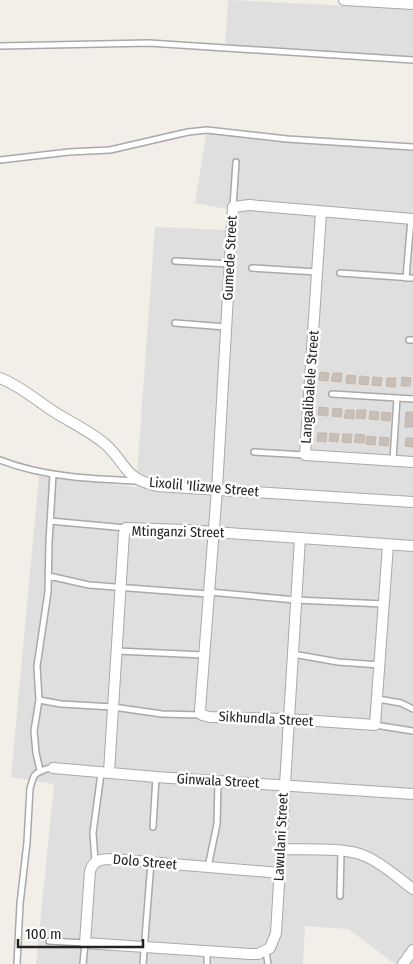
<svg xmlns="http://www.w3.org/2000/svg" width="413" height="964" font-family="'Fira Sans Condensed',sans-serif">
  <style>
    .residential { fill: #e0dfdf }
    .building { fill: #c7bfb8; stroke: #c4b6ab }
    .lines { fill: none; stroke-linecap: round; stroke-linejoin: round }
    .service-casing { stroke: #a9a9a9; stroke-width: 8 }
    .minor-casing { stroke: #a9a9a9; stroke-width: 12 }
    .service { stroke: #fff; stroke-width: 5 }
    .minor { stroke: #fff; stroke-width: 10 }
    .labels { text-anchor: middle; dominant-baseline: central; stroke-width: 5; stroke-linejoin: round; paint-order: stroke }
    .street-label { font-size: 14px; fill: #222; stroke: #fff }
  </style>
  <rect width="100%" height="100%" fill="#f2efe9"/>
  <path class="residential" d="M228,0L413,9V60L225,47Z
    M207,130L287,139L413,147V964H395L348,929L305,926L303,964H36L54,784L11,777L39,476L136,487L155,227L225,230L227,209L195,203Z"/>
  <path class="building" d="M320,372L329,373L328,381L319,380Z
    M333,373H342L341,382L331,381Z
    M347,375L356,376L355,384L346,383Z
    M360,376L369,377L368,385L359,384Z
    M373,377L382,378L381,386L372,385Z
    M402,377L411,378L410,386H401Z
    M387,378H396L395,387L386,386Z
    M319,407L328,408V416L318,415Z
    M333,408L342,409L341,417L332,416Z
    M346,410H354V419L344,418Z
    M357,410H366L365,419L356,418Z
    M370,411L379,412L378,420L369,419Z
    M382,412L391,413L390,421L381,420Z
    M406,412H413V427H405Z
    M318,433H327L326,442L317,441Z
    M330,433L339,434L338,442L329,441Z
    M343,434H352L351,443L342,442Z
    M356,434L365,435L364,443L354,442Z
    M367,436L376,437L375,445L366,444Z
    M380,437L389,438L388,446L379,445Z
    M406,438H413V447L405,446Z"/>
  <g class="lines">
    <g class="service-casing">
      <path id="service" d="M0,46L149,43L413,60
        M0,160L69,152L110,150L188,132L207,130L287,139L413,147
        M233,207L236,162
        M175,261L229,264
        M252,268L317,272
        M340,273L413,278
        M406,278L411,219
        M175,323L226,327
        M409,340H413
        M332,394L397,398
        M254,452L305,455
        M0,460C43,477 92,479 137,481
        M393,460L397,398L413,399
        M50,521L126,528
        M49,576L89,585L208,594
        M209,592L296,600L384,604
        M117,651L204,655
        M293,654L338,662L380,665
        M378,699L401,703L413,709
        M39,700L61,704L113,707L162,714L202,715
        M375,725L413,731
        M40,770L36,753L34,731L39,700L37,666L48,592L49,542L53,474
        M153,827L156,777
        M95,861L93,833L101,773
        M208,867L217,824L218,781
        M340,896L341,852
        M49,941L85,943L83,964
        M266,951L268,964
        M17,964L20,904L27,842L30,788L34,776L37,773L46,769L53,768
        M143,964L151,862
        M207,964V951"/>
    </g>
    <g class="minor-casing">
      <path id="minor" d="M344,0L413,4
        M321,212L305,455L413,462
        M0,378C21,386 37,401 56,413C72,423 90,431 105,444C127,463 122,478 157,486L413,502
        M388,545L375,725L288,719L210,717L202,715L200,710L217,489L233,207L249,205L413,219
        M53,768L156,777L413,794
        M109,772L124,533L126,528L186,530L413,546
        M281,849C304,850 345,847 365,856C382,863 398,878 413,889
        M280,873L113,859C102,859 94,859 90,871L85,943L250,954H258L270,948L276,933L300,538
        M403,964L413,950"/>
    </g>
    <use href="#service" class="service"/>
    <use href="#minor" class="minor"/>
  </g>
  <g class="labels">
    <g class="street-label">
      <text transform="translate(230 258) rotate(-87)">Gumede Street</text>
      <text transform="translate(310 387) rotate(-86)">Langalibalele Street</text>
      <text transform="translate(204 487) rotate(5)">Lixolil 'Ilizwe Street</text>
      <text transform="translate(178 532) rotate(1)">Mtinganzi Street</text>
      <text transform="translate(266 719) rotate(3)">Sikhundla Street</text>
      <text transform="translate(218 781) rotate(3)">Ginwala Street</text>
      <text transform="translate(281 837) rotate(-87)">Lawulani Street</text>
      <text transform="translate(145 862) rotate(5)">Dolo Street</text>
    </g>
  </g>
  <path d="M18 939v8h125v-8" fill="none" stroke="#222222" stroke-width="2.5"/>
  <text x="25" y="939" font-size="15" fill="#222222" stroke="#ffffff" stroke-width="4" paint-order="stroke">100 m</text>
</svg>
